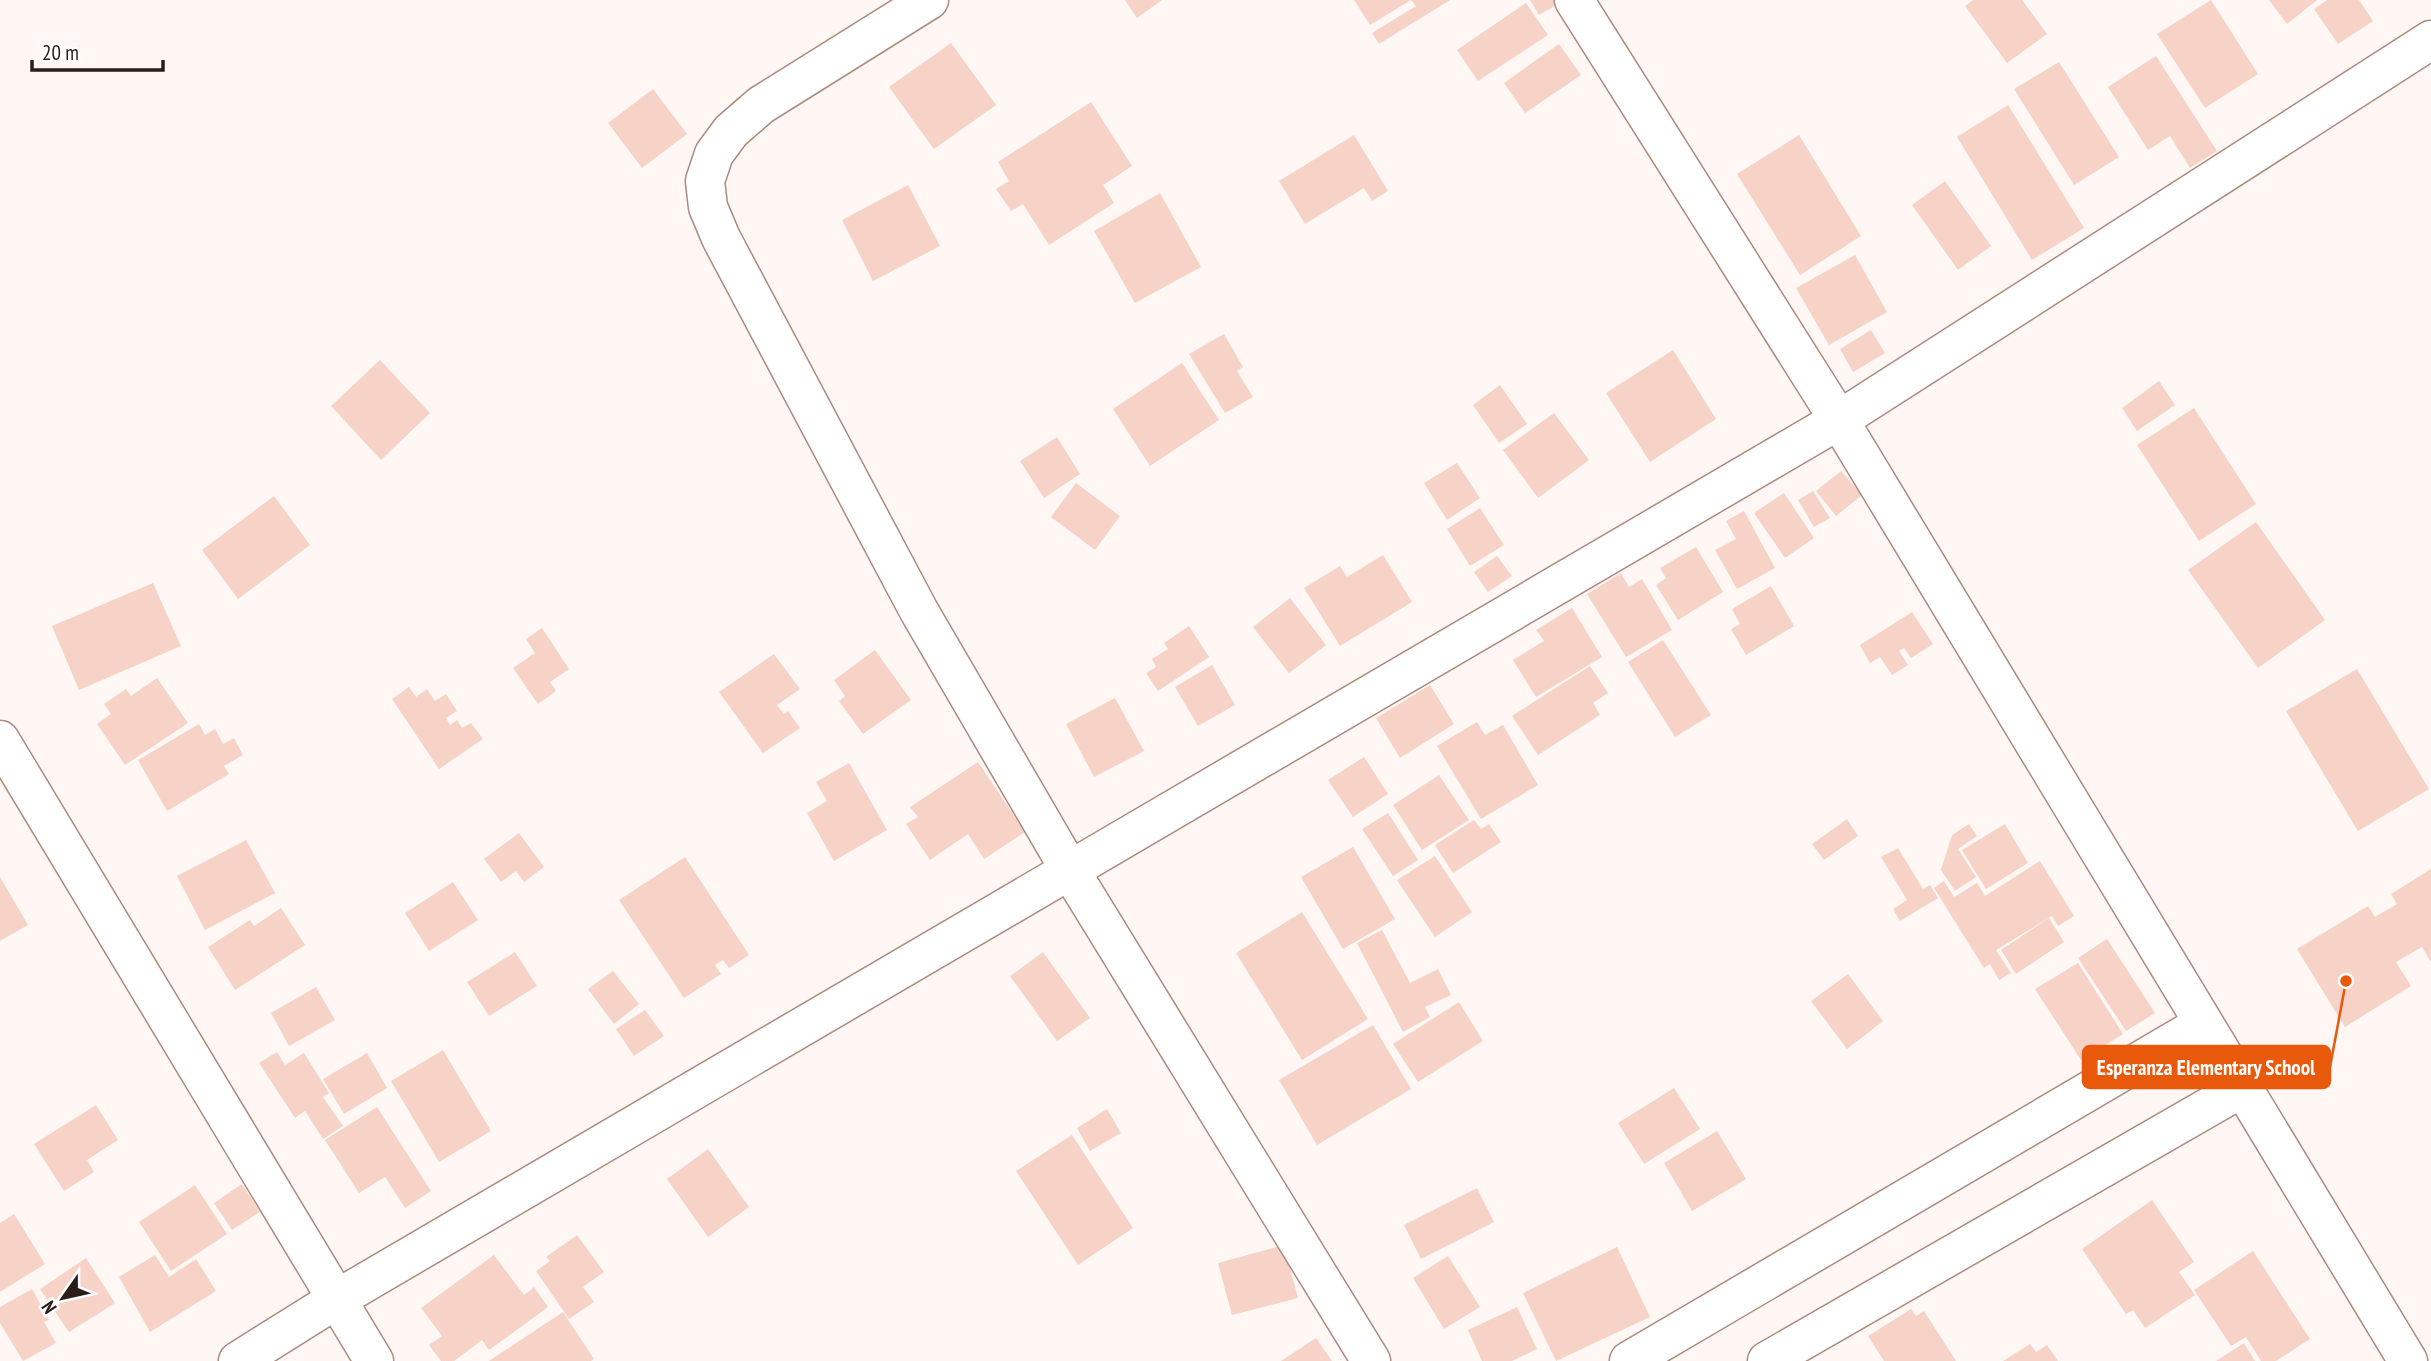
<svg xmlns="http://www.w3.org/2000/svg" width="2431" height="1361" font-family="'PT Sans Narrow',sans-serif">
  <style>
    .building { fill: #f7d2c6 }
    .lines { fill: none; stroke-linecap: round; stroke-linejoin: round }
    .minor-casing { stroke: #ac8a7f; stroke-width: 41 }
    .minor { stroke: #fff; stroke-width: 38 }
    .leader { fill: none; stroke: #e8590c; stroke-width: 2.5 }
    .callout-dot { fill: #e8590c; stroke: #fff; stroke-width: 2.5 }
    .callout { fill: #e8590c; stroke: #e8590c; stroke-width: 2.5 }
    .callout-label { font-size: 21px; text-anchor: middle; font-weight: bold; fill: #fff }
  </style>
  <rect width="100%" height="100%" fill="#fff7f4"/>
  <path class="building" d="M1125,0H1162L1137,18Z
    M1354,0H1411L1370,25Z
    M1411,0H1450L1379,44L1372,33L1416,6Z
    M1530,0H1565L1539,15Z
    M1973,0H2022L2047,34L2007,63L1965,6Z
    M2211,0L2258,74L2205,108L2157,34Z
    M2269,0H2317L2287,24Z
    M2327,0H2359L2373,21L2338,44L2314,9Z
    M1526,3L1548,35L1478,81L1457,50Z
    M951,43L996,105L934,149L889,87Z
    M1559,44L1581,75L1525,113L1504,83Z
    M2156,56L2217,151L2190,168L2170,136L2148,150L2108,87Z
    M2059,62L2119,157L2074,185L2014,89Z
    M653,89L687,134L642,168L608,123Z
    M1091,102L1132,166L1103,185L1114,203L1049,245L1023,204L1011,211L996,189L1009,181L998,162Z
    M2008,105L2084,228L2032,260L1957,137Z
    M1354,135L1388,191L1372,201L1364,188L1305,224L1279,181Z
    M1799,135L1861,236L1800,275L1737,174Z
    M1945,181L1991,246L1958,270L1912,205Z
    M908,185L940,246L873,281L842,220Z
    M1160,193L1201,267L1135,303L1094,231Z
    M1855,255L1887,312L1829,345L1796,288Z
    M1871,330L1885,353L1853,372L1840,349Z
    M1224,334L1243,367L1237,371L1253,397L1225,413L1189,354Z
    M1673,350L1716,419L1650,462L1606,393Z
    M380,360L430,413L381,460L331,406Z
    M1182,363L1219,420L1150,466L1113,409Z
    M2159,381L2175,405L2137,431L2122,408Z
    M1500,385L1527,424L1499,443L1473,405Z
    M2194,408L2256,504L2199,541L2137,445Z
    M1554,413L1589,460L1538,498L1503,450Z
    M1057,437L1080,474L1044,498L1020,461Z
    M1457,463L1480,498L1447,520L1424,483Z
    M1841,471L1862,495L1836,516L1816,491Z
    M1076,483L1120,516L1095,550L1051,517Z
    M1813,491L1830,518L1814,527L1798,500Z
    M1784,493L1814,538L1785,558L1754,513Z
    M274,496L310,545L238,599L202,550Z
    M1480,508L1504,545L1470,566L1447,529Z
    M1744,511L1775,568L1737,589L1715,550L1736,539L1726,521Z
    M2256,522L2325,620L2258,668L2188,570Z
    M1696,547L1723,592L1678,620L1656,585L1666,578L1660,568Z
    M1383,555L1412,602L1340,646L1304,588L1340,566L1347,577Z
    M1497,556L1512,576L1488,592L1474,572Z
    M1621,573L1629,587L1642,579L1672,630L1626,657L1587,594Z
    M153,583L181,646L79,690L52,626Z
    M1771,586L1794,626L1746,655L1731,629L1740,624L1732,609Z
    M1290,598L1326,645L1289,673L1253,627Z
    M1572,608L1602,657L1536,697L1513,660L1544,641L1536,630Z
    M1912,612L1933,644L1911,658L1904,648L1899,651L1908,665L1892,675L1880,657L1870,663L1860,645Z
    M1189,626L1209,657L1158,691L1146,673L1156,667L1152,659L1168,649L1164,643Z
    M542,628L569,669L550,682L556,691L538,704L513,668L535,653L526,639Z
    M1663,640L1711,715L1675,737L1628,662Z
    M875,650L911,700L863,734L839,701L845,696L834,680Z
    M774,654L800,689L777,705L784,714L788,711L800,728L763,753L719,692Z
    M1212,665L1235,705L1198,726L1175,687Z
    M1590,666L1608,693L1593,703L1600,715L1538,755L1512,716Z
    M2357,669L2429,789L2358,831L2286,711Z
    M157,678L188,723L125,765L97,724L111,714L104,704L126,689L131,696Z
    M1430,685L1454,724L1400,758L1376,718Z
    M409,687L416,697L427,689L435,701L446,694L457,711L446,718L450,725L457,720L462,728L471,723L483,739L439,769L392,699Z
    M1115,698L1144,751L1094,777L1066,724Z
    M1477,722L1485,735L1503,725L1538,785L1481,819L1437,746Z
    M199,724L205,735L215,729L223,744L234,738L243,755L224,766L229,774L167,811L138,760Z
    M1364,757L1388,794L1353,817L1328,780Z
    M978,762L1025,832L984,859L968,834L930,860L906,824L918,817L910,807Z
    M849,763L887,830L834,861L807,813L827,801L816,782Z
    M1439,775L1469,820L1422,850L1393,805Z
    M1388,813L1418,860L1393,876L1362,829Z
    M1847,819L1858,836L1824,860L1812,844Z
    M1474,820L1481,829L1489,824L1501,842L1453,873L1435,845Z
    M1969,824L1977,836L1958,849L1976,877L1955,891L1941,870L1952,835Z
    M2005,824L2028,863L1986,889L1962,850Z
    M519,833L544,867L524,882L516,871L501,882L484,859Z
    M246,840L275,893L205,930L177,876Z
    M1353,847L1395,919L1343,949L1301,877Z
    M1898,848L1923,889L1930,885L1938,898L1900,921L1893,909L1907,900L1881,857Z
    M1435,856L1472,912L1435,937L1397,880Z
    M685,857L749,955L729,968L723,960L715,965L721,974L684,998L619,900Z
    M2040,861L2074,916L2058,926L2052,916L1996,950L2011,973L1999,980L1990,964L1984,968L1934,888L1944,881L1954,897L1977,883L1985,896Z
    M2431,869V962L2422,947L2396,962L2411,986L2345,1027L2297,949L2368,906L2375,917L2397,904L2391,894Z
    M0,877L28,925L0,941Z
    M453,882L478,920L429,951L405,913Z
    M281,908L305,945L235,990L208,947L250,920L254,926Z
    M1302,912L1368,1019L1302,1060L1236,953Z
    M2049,918L2064,942L2016,974L2001,950Z
    M1382,930L1410,983L1438,969L1451,995L1425,1007L1430,1017L1403,1032L1357,943Z
    M2107,939L2155,1013L2126,1031L2078,958Z
    M515,952L537,986L489,1016L467,982Z
    M1043,952L1090,1018L1057,1041L1010,976Z
    M2078,963L2123,1034L2081,1060L2035,989Z
    M613,971L639,1004L614,1024L588,989Z
    M1848,974L1883,1021L1847,1049L1811,1001Z
    M316,987L335,1020L289,1046L271,1013Z
    M1459,1002L1483,1041L1418,1082L1393,1044Z
    M645,1010L664,1036L634,1056L616,1029Z
    M1373,1025L1411,1089L1317,1145L1279,1080Z
    M443,1050L491,1131L439,1162L391,1081Z
    M277,1052L285,1065L304,1053L329,1093L323,1097L343,1126L323,1139L305,1111L295,1118L259,1063Z
    M367,1053L387,1088L344,1114L323,1079Z
    M1674,1088L1700,1129L1644,1164L1618,1123Z
    M96,1105L118,1140L87,1160L94,1172L64,1191L34,1144Z
    M377,1107L431,1191L405,1208L385,1177L359,1193L325,1140Z
    M1107,1109L1121,1133L1090,1151L1077,1128Z
    M1717,1131L1746,1179L1692,1211L1664,1163Z
    M1072,1135L1133,1228L1078,1265L1016,1171Z
    M708,1149L749,1207L708,1237L667,1179Z
    M242,1184L260,1212L232,1230L214,1203Z
    M195,1185L227,1234L171,1271L139,1222Z
    M1477,1188L1494,1222L1421,1259L1404,1225Z
    M2152,1200L2194,1262L2179,1272L2195,1295L2145,1328L2133,1310L2126,1314L2082,1249Z
    M14,1214L45,1264L0,1292V1223Z
    M577,1235L604,1272L583,1287L594,1302L569,1319L536,1271L550,1261L546,1257Z
    M1284,1245L1298,1298L1232,1315L1218,1263Z
    M1617,1247L1650,1317L1556,1361L1523,1293Z
    M2253,1251L2310,1339L2276,1361H2261L2246,1337L2231,1346L2194,1290Z
    M155,1255L169,1277L196,1259L216,1291L150,1332L119,1277Z
    M494,1255L524,1295L534,1287L548,1307L489,1350L482,1340L454,1361H441L429,1345L442,1336L421,1308Z
    M1448,1256L1480,1307L1444,1329L1413,1278Z
    M86,1258L115,1303L69,1332L40,1289Z
    M32,1289L49,1320L44,1322L56,1343L23,1361L0,1323V1307Z
    M1517,1307L1537,1349L1512,1361H1482L1468,1330Z
    M1911,1309L1916,1316L1924,1311L1956,1361H1884L1868,1336Z
    M563,1312L594,1359L591,1361H489Z
    M1316,1338L1332,1361H1281Z
    M2244,1343L2255,1361H2216Z
    M2030,1344L2036,1352L2047,1345L2058,1361H2003Z"/>
  <g class="lines">
    <g class="minor-casing">
      <path id="minor" d="M929,0L761,105L731,131L714,154L705,181L708,207L721,238L919,611L1071,872L1371,1361
        M1574,0L1839,420L2408,1361
        M0,740L374,1361
        M238,1361L337,1299L1839,420L2431,40
        M1629,1361L2203,1024
        M1767,1361L2242,1088"/>
    </g>
    <use href="#minor" class="minor"/>
  </g>
  <path class="leader" d="M2346 981L2330 1067"/>
  <circle class="callout-dot" cx="2346" cy="981" r="7"/>
  <rect class="callout" x="2083" y="1046" width="247" height="42" rx="7"/>
  <g class="callout-label">
    <text x="2206" y="1075">Esperanza Elementary School</text>
  </g>
  <g transform="translate(63 1298) rotate(236)" stroke="#ffffff" stroke-width="5" paint-order="stroke">
  <path d="M0-5L12 26L0 18L-12 26Z" fill="#2b1e1a"/>
  <text y="-10" font-size="19" font-weight="bold" text-anchor="middle" fill="#2b1e1a">N</text>
  </g>
  <path d="M32 60v10h131v-10" fill="none" stroke="#2b1e1a" stroke-width="3.5"/>
  <text x="42" y="60" font-size="21" fill="#2b1e1a" stroke="#ffffff" stroke-width="5" paint-order="stroke">20 m</text>
</svg>
